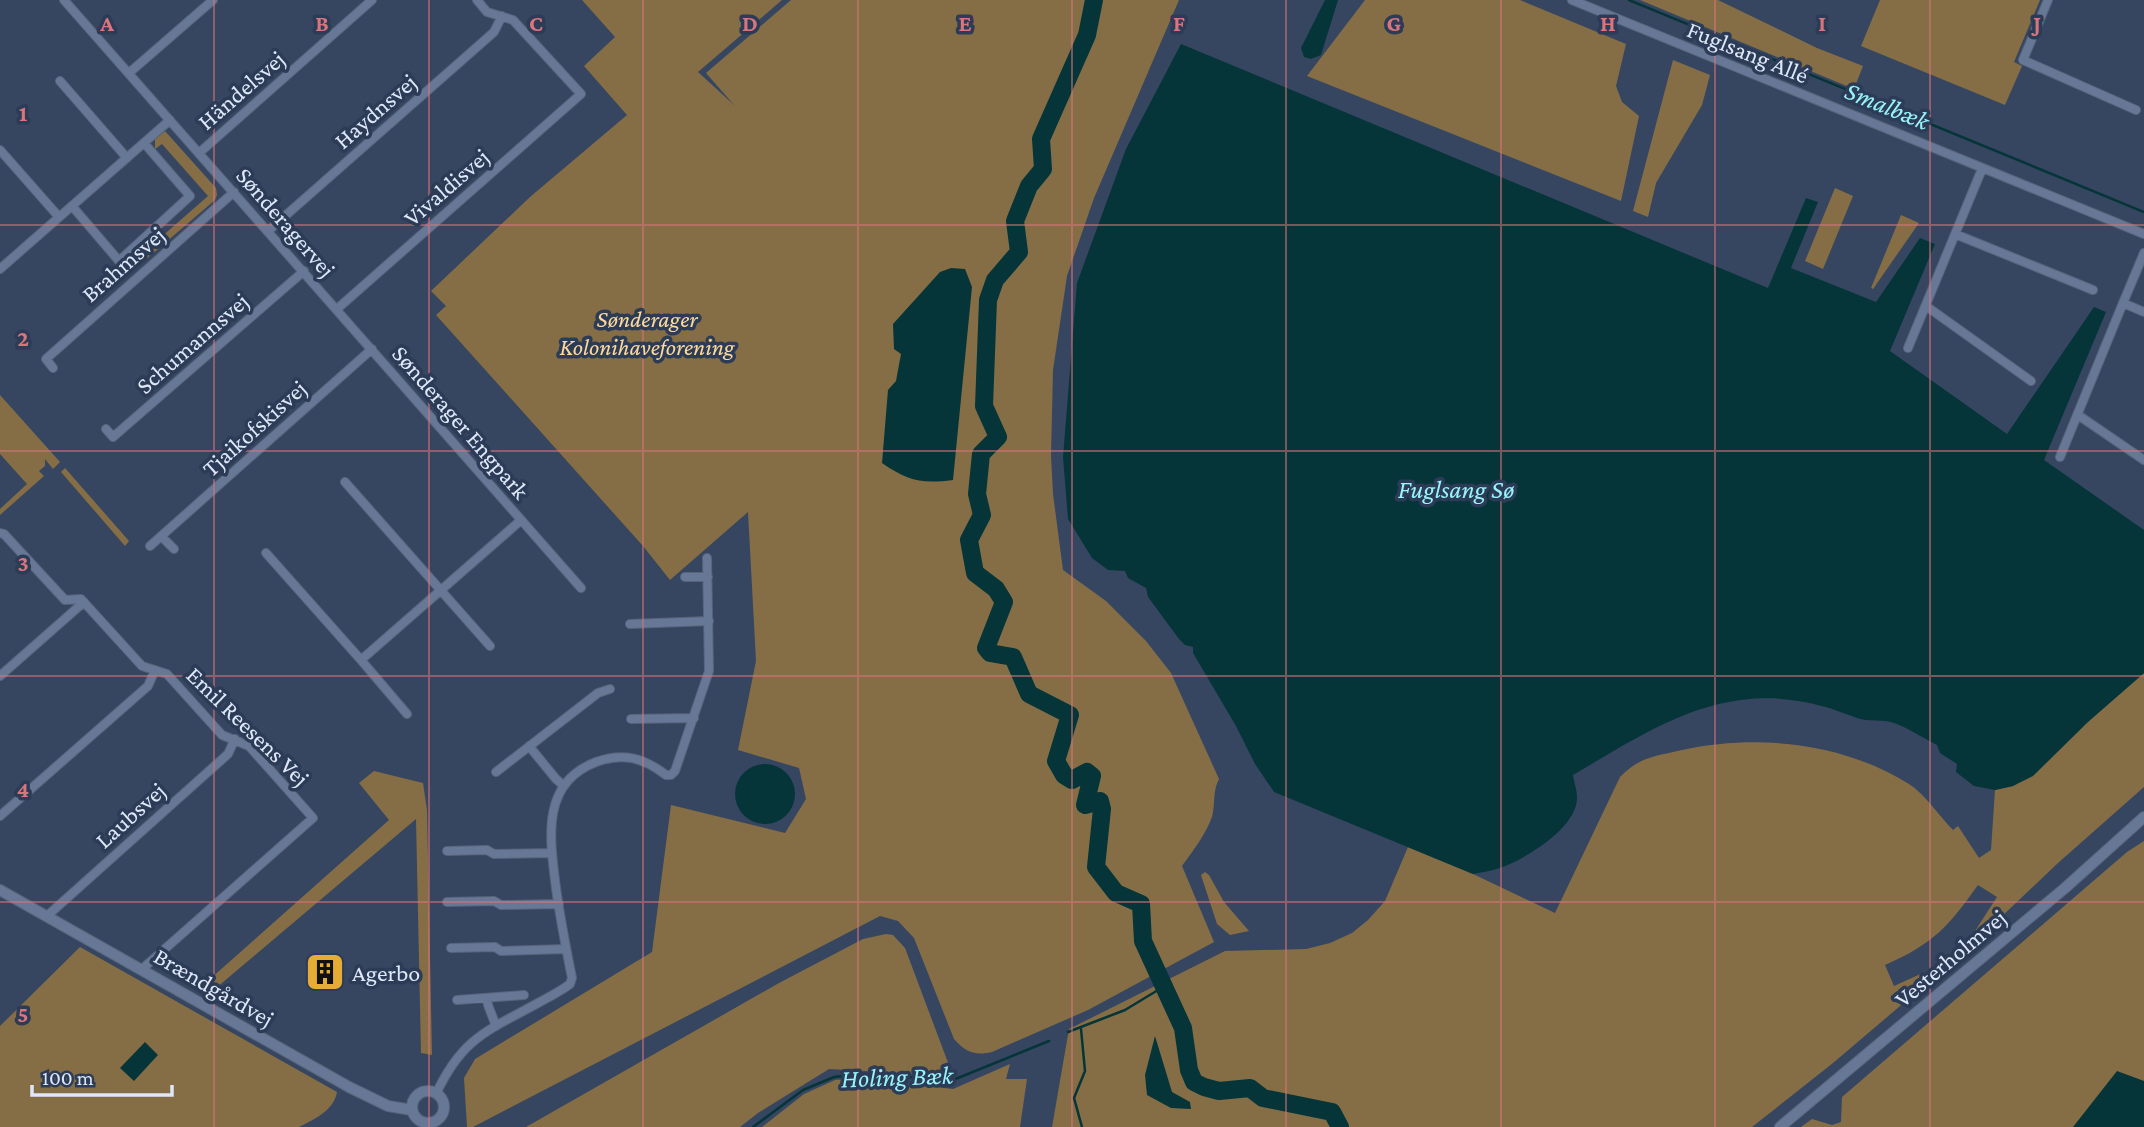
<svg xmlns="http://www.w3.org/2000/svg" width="2144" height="1127" font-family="'Crimson Pro',serif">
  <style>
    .green { fill: #856e45 }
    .water { fill: #053538 }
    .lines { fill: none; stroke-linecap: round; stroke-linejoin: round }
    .stream { stroke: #053538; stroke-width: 2.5 }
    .river { stroke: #053538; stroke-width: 18 }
    .minor-casing { stroke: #57647b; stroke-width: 10 }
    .tertiary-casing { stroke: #57647b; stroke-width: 12 }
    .minor { stroke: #677896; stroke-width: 8 }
    .tertiary { stroke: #677896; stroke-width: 10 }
    .grid { fill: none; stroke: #d9757c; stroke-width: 2; stroke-opacity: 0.55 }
    .labels { text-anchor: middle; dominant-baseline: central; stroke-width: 7; stroke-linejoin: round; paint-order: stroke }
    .street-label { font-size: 24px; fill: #dee8f9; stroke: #2c3b56 }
    .park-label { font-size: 24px; font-style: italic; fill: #fdd99b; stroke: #2c3b56 }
    .poi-label { font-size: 24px; fill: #dee8f9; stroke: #2c3b56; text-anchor: start }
    .water-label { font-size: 26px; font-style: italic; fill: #98f4fa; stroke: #2c3b56 }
    .grid-label { font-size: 23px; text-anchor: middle; font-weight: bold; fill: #d9757c; stroke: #2c3b56; stroke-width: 7; stroke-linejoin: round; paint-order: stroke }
  </style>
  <rect width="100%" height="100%" fill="#364661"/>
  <path class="green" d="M582,0H782L698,72L734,105L706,73L791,0H1179L1094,198L1067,276L1053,370L1051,456L1053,494L1063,570L1106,601L1146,641L1171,673L1219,779C1213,791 1215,800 1213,812C1211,827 1191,854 1182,866L1214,942L1088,1010L992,1052C974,1056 966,1052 954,1039L914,938L898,921L880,916L473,1127H467L464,1078L475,1059L652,952L671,805L785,833L806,799L799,768L738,750L756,661L748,512L670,580L643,546L436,315L446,306L431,291L530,197L627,115L584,66L615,37Z
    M1365,0H1520L1626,44L1616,86L1622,102L1639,116L1621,201L1307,76Z
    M1640,0H1718L1817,48L1863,66L1854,89Z
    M1880,0H2040L2014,62L2022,66L2005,105L1861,46Z
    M1673,60L1710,75L1702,105L1656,183L1648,217L1633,211Z
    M165,131L216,188L217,195L215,200L130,273L127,267L208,196L162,144L155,149V139Z
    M1835,188L1853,196L1823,269L1805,261Z
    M1901,215L1919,223L1873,289L1871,288Z
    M0,395L60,462L53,469L45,459V466L39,471L44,476L0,515V509L27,484L0,454Z
    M65,468L129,541L125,546L61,472Z
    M2144,673V787L2058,863L1980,937L1975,931L1997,897L1978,885C1948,927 1933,944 1885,965L1894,986L1925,972L1933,978L1833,1063L1752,1127H1052L1069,1029L1225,951L1306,949L1330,943L1352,933L1368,920L1385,901L1408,847L1473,874L1555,913L1620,777C1639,757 1656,756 1682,750C1758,734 1842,742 1909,784C1925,794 1939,816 1953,830L1958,826L1979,858L1991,850L1995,790L2013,786Z
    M374,771L423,783L427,810L432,1055L421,1053L416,819L209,994L201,987L389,820L359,783Z
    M2144,841V1127H1801L1812,1119L1832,1125L1841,1122L1842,1097L2127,852Z
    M1205,872L1209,875L1224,902L1249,931L1230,935L1217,924L1201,875Z
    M886,934L893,935L905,948L953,1076L829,1069L758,1113L740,1127H526L779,983L863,939Z
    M80,947L337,1092C334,1110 315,1119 299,1127H0V1026Z
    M1010,1064L1006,1079H1027L1020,1127H762L804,1094L835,1080L860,1078L953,1089Z"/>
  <path class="water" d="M1325,0H1338L1321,55L1311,59L1304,57L1301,48Z
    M1181,44L1768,288L1806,198L1818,202L1791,268L1876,302L1920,238L1935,244L1890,351L2007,434L2094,307L2106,312L2044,460L2144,530V673L2088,722L2033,776L2013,786L1995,790L1974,786L1956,772L1957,764L1940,753L1937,745C1923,738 1908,728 1894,723C1882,719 1869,722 1857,718C1845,714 1834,709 1822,706C1723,679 1653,728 1573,775C1574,782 1577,790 1577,797C1578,828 1525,859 1500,868C1491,871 1482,872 1473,874L1274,792L1255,764L1236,726L1193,653V647L1185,645L1179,639L1148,597L1146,588L1128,578L1125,571L1108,570L1092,558L1068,519L1063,457L1077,283L1126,149Z
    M951,268L965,269L972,287L953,480C921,484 908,481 882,463L888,390L896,381L901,354L894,349L893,324L940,272Z
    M735 794a30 30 0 1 1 60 0a30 30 0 1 1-60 0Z
    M1155,1036L1172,1092L1190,1102L1191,1109L1171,1108L1147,1095L1145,1075Z
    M145,1042L158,1055L134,1081L120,1068Z
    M2117,1071L2144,1081V1127H2073Z"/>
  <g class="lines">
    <path class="stream" d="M1629,0L2144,212
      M1081,1029L1085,1071L1074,1098L1082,1127
      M1068,1032L1125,1010L1163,987
      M753,1127L803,1090L834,1077L861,1074L953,1080L1049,1041"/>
    <path class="river" d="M1094,0L1087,35L1041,139L1043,169L1029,186L1015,221L1019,252L995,280L988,300L984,406L998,437L981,454L977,494L982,515L969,540L975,573L996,589L1004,602L986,648L990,653L1013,657L1029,694L1070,715L1056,761L1064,775L1072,780L1087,772L1092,776L1085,805L1100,801L1102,809L1096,867L1116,893L1141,904L1143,941L1183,1028L1189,1070L1194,1082L1204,1087L1219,1091L1250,1088L1263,1098L1332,1112L1340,1127"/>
    <g class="minor-casing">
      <path id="minor" d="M64,0L581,588
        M1572,0L2144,234
        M2048,0L2023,60L2136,110
        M129,73L213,0
        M60,81L127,158
        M0,150L59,217
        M199,153L372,0
        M72,206L119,261L190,196L144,143
        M268,231L494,32L502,16
        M1955,234L2093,290
        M2144,253L2123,303L2144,312
        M0,269L170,120
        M1926,306L2031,381
        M337,309L581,94L513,20L487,12L477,0
        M1908,348L1982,169
        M53,368L46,359L234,192
        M2078,415L2144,460
        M106,429L113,437L304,271
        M2060,457L2123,303
        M345,482L490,646
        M0,533L4,534L65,600L81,599L142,666L167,674L222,735L249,746L313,818L141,970
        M161,536L174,549
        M150,546L372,349
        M266,553L361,660
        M685,577H708
        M630,624L709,621
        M0,676L84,602
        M407,714L361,660L520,521
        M631,719L694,718
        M529,746L556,779L564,786
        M496,772L598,693L610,689
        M0,816L148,686L155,670
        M447,851L487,850L494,854L552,853
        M447,902L494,901L501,905L559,904
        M47,916L228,754L235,739
        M451,948L495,947L501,951L566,949
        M487,998L488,1005L496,1026
        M457,1000L524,995
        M436,1094C462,1038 487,1031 538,1003C549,997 561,991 570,984L572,978C566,948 560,918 556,888C550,840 540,783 596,762C623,752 644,758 666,775H671L675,771L709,671L707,558"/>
    </g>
    <g class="tertiary-casing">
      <path id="tertiary" d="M0,890L349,1087L388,1106L412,1110
        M412 1107a16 16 0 1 1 32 0a16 16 0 1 1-32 0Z
        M1780,1127L2065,888L2144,817"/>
    </g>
    <use href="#minor" class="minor"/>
    <use href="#tertiary" class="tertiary"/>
  </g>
  <path class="grid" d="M214,0V1127M429,0V1127M643,0V1127M858,0V1127M1072,0V1127M1286,0V1127M1501,0V1127M1715,0V1127M1930,0V1127M0,225H2144M0,451H2144M0,676H2144M0,902H2144"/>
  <defs>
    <g id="building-square" transform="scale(2.0125)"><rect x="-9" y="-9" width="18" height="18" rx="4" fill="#e6ac36" stroke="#2c3b56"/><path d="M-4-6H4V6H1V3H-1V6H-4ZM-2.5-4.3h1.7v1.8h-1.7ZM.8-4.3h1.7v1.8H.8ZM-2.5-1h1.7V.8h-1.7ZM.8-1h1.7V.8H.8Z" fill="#111"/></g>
  </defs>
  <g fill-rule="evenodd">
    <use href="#building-square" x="325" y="972"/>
  </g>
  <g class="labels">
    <g class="street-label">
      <text transform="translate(1748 52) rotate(22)">Fuglsang Allé</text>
      <text transform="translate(241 90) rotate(-41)">Händelsvej</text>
      <text transform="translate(375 111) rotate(-41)">Haydnsvej</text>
      <text transform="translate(446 187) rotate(-41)">Vivaldisvej</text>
      <text transform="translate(286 222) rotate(49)">Sønderagervej</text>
      <text transform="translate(123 264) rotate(-41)">Brahmsvej</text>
      <text transform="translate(192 343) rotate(-41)">Schumannsvej</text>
      <text transform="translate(461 422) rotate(49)">Sønderager Engpark</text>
      <text transform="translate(254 428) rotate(-42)">Tjaikofskisvej</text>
      <text transform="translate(248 726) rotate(44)">Emil Reesens Vej</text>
      <text transform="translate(130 815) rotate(-42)">Laubsvej</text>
      <text transform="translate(1950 958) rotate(-40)">Vesterholmvej</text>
      <text transform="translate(214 987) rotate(30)">Brændgårdvej</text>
    </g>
    <g class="park-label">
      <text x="647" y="318">Sønderager<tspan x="647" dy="28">Kolonihaveforening</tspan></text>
    </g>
    <g class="poi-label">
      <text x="352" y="972">Agerbo</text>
    </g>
    <g class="water-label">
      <text transform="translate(1887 106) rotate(22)">Smalbæk</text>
      <text x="1456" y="489">Fuglsang Sø</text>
      <text transform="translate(897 1077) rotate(-2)">Holing Bæk</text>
    </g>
  </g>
  <g class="grid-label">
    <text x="107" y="31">A</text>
    <text x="322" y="31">B</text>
    <text x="536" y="31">C</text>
    <text x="750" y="31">D</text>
    <text x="965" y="31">E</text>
    <text x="1179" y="31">F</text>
    <text x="1394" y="31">G</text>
    <text x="1608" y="31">H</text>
    <text x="1822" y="31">I</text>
    <text x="2037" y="31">J</text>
    <text x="23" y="121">1</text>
    <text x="23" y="346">2</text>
    <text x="23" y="571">3</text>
    <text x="23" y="797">4</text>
    <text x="23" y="1022">5</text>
  </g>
  <path d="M32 1085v10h140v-10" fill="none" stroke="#dee8f9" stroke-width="3.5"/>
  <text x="42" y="1085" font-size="21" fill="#dee8f9" stroke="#2c3b56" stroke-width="5" paint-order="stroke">100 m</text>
</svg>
